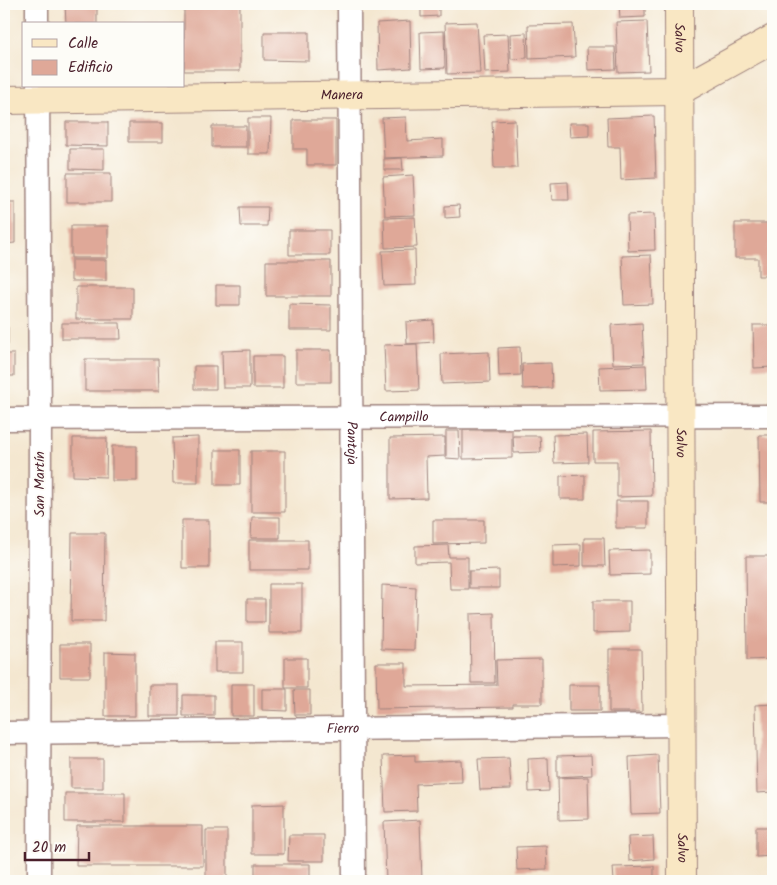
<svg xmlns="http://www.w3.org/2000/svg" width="777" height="885" font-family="Kalam,sans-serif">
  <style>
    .building { fill: #dfa898 }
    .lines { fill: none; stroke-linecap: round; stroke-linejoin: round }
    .minor-casing { stroke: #9f837e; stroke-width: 25 }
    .secondary-casing { stroke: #9f837e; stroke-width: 30 }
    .minor { stroke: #fff; stroke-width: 22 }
    .secondary { stroke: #f9e7c3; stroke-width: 28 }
    .labels { text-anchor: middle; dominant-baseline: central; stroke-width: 4; stroke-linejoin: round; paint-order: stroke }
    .street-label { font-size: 14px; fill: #4a1f2b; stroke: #fdfcf7 }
  </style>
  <rect width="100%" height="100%" fill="#fdfcf7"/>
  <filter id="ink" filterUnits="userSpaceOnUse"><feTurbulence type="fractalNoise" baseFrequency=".02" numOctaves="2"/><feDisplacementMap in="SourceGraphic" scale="10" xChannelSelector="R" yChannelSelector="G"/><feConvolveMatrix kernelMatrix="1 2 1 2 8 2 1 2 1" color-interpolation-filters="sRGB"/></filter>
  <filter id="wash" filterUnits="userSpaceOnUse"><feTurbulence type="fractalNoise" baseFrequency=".0096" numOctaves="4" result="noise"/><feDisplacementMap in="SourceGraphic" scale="20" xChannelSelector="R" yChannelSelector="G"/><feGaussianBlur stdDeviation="1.12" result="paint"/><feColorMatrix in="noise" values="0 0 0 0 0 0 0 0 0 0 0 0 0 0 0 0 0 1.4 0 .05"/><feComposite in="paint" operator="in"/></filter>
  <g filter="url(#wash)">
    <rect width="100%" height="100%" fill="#f4e7d0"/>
    <g id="blocks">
      <path class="building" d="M4,4H7V24H4Z
        M65,4H97V24H66Z
        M184,4H240V71H184Z
        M421,4H439V16L421,17Z
        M619,4H645V17L620,18Z
        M410,21L411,68L378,70L377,23Z
        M647,21L649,71L618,72L616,22Z
        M477,22L480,73L447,74L445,23Z
        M573,24L575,57L529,59L528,25Z
        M4,28H7V64H4Z
        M444,31L445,68L421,69L420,32Z
        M264,32H309V61L264,60Z
        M526,33L527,58L511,59L510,34Z
        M508,34L510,72L485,73L483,35Z
        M587,47H615L616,69L588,70Z
        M654,116L656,178L621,180L620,147H608L607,118Z
        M406,117L407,141L443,139V156L384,158L382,118Z
        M248,118H271L270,154H248Z
        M293,120H336V165H307V149H293Z
        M515,120L517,168H494L492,121Z
        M66,122H108V146L66,145Z
        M129,123H163V142H129Z
        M569,123H589V136L570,137Z
        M212,126H246V147H212Z
        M70,149H104V170L70,169Z
        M402,158L403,170H384V159Z
        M67,173H111V202H67Z
        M413,175L415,215L385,216L383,177Z
        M568,182L569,200H552L551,183Z
        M4,202H15V243L4,244Z
        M459,205L460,217L445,218V206Z
        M240,207H268L267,226H241Z
        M654,214L655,250L628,251L627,215Z
        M415,217L417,247L385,248L384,218Z
        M735,223H773V276H758V258H735Z
        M71,226H108V258H71Z
        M289,230H330V255H289Z
        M415,250L416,285L384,286L382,251Z
        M651,255L653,304L624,305L622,256Z
        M71,260H106V281H71Z
        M266,261H331V296H266Z
        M216,285H240V305H216Z
        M76,287H133V319H76Z
        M289,304L331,305V330H289Z
        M433,320L434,342L407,344L406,322Z
        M62,323H120L121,339H62Z
        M642,323L644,363L613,364L611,325Z
        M753,325H773V367L754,368Z
        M4,327H8V345H4Z
        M417,344L419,390L386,391L384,345Z
        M520,347L521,375L499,376L498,348Z
        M250,350V388H223L222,351Z
        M296,350H331V382H296Z
        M489,352L490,382L442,384L441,354Z
        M4,354H14V376H4Z
        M253,356H283V388H253Z
        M85,359H158L159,391H85Z
        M551,363L552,388L523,389L522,364Z
        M646,365L647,389L600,390L599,367Z
        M194,366H216V389H194Z
        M463,430H512V458L463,459Z
        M446,431H459L460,459L446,458Z
        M651,431L652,496L617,497V461H593V432Z
        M587,434L588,462L554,463L553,435Z
        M759,435H773V502H760Z
        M513,436H540L541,452L514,453Z
        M198,437V483H173L172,438Z
        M445,437V456L426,457L427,498L390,499V438Z
        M73,438H107L106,477L73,476Z
        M112,446H137V481H112Z
        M215,450H240V485H215Z
        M251,451H285V512H251Z
        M585,475V499H560V476Z
        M616,501H648V528H616Z
        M252,517H280V538H251Z
        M182,520H209V568H182Z
        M433,520H484V543L433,544Z
        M72,533H105L104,621H71Z
        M584,538H604L605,566H584Z
        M249,540H308V570H249Z
        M581,544V566L553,567V545Z
        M448,545L449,557H468V589H450L449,562L415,563V546Z
        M650,550V574L610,575L609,551Z
        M746,556H773V659L747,660Z
        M499,570V588H469V571Z
        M269,584H302V633H269Z
        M382,585L416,587L414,650L381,649Z
        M247,599H265V622H247Z
        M593,601H630V632L593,633Z
        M494,613L495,683H471L470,614Z
        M215,642H243V672H215Z
        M60,644H90V677H60Z
        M609,649H641L642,712H609Z
        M105,652L135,653V716H105Z
        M285,658H307V688H285Z
        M542,659V704H513V707L377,709L376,663H406V686L497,685L496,660Z
        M231,684H254V716H231Z
        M149,685H179V716H149Z
        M569,685H600V711H569Z
        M262,689H287V711L262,710Z
        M294,690H310V715H295Z
        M183,695H214V716H183Z
        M773,704V792L757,793L755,705Z
        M415,755V762L461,760L462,782L416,784L417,811L385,812L383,756Z
        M591,755L592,775L557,777V756Z
        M658,755L660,813L631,814L629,757Z
        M509,758L511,789L480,790L478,759Z
        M548,758L549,791L529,792L528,759Z
        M71,759H103V788H71Z
        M588,777L589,819L559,820L558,778Z
        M65,793H125V822H65Z
        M284,804V854H252V805Z
        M420,820L422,881H386L384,822Z
        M77,826H203V866H76Z
        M756,827H773V856L756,857Z
        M206,830H227V881H206Z
        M289,835H324V861H288Z
        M653,836L654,859L629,861L628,837Z
        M546,846L547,869L517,870L516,847Z
        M255,864H310V881H255Z
        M654,866V881H614L613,867Z"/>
    </g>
  </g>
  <g filter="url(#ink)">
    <use href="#blocks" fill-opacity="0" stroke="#9f837e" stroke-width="1"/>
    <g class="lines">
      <g class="minor-casing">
        <g id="minor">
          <path d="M37,4V24"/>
          <path id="s1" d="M349,4L354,881"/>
          <path d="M38,86L40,418L39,881"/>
          <path id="s2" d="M4,419L773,416"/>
          <path id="s3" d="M4,733L681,725"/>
        </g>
      </g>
      <g class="secondary-casing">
        <g id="secondary">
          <path id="s4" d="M679,4L682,881"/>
          <path id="s5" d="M4,100L679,91L773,39"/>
        </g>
      </g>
      <use href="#minor" class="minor"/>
      <use href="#secondary" class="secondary"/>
    </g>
  </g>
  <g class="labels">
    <g class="street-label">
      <text stroke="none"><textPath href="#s4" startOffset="34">Salvo</textPath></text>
      <text stroke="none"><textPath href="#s5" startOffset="338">Manera</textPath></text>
      <text stroke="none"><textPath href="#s2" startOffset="400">Campillo</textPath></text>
      <text stroke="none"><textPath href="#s4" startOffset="439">Salvo</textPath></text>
      <text stroke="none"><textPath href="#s1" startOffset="439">Pantoja</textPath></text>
      <text transform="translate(40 484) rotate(-90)">San Martín</text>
      <text stroke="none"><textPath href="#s3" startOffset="339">Fierro</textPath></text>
      <text stroke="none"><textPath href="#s4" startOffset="844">Salvo</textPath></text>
    </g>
  </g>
  <rect width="777" height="885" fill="none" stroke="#fdfcf7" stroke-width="20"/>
  <rect x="22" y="22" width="162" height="65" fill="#fdfcf7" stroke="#b5a4a5"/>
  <rect x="32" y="39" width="25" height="8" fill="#f9e7c3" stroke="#b5a4a5"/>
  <text x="68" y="48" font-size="15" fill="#4a1f2b">Calle</text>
  <rect x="32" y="60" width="25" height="15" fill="#dfa898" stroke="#b5a4a5"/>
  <text x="68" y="72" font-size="15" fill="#4a1f2b">Edificio</text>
  <path d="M25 852v8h64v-8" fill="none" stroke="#4a1f2b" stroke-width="2.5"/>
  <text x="32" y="852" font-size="15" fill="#4a1f2b" stroke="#fdfcf7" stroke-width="4" paint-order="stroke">20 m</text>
</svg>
